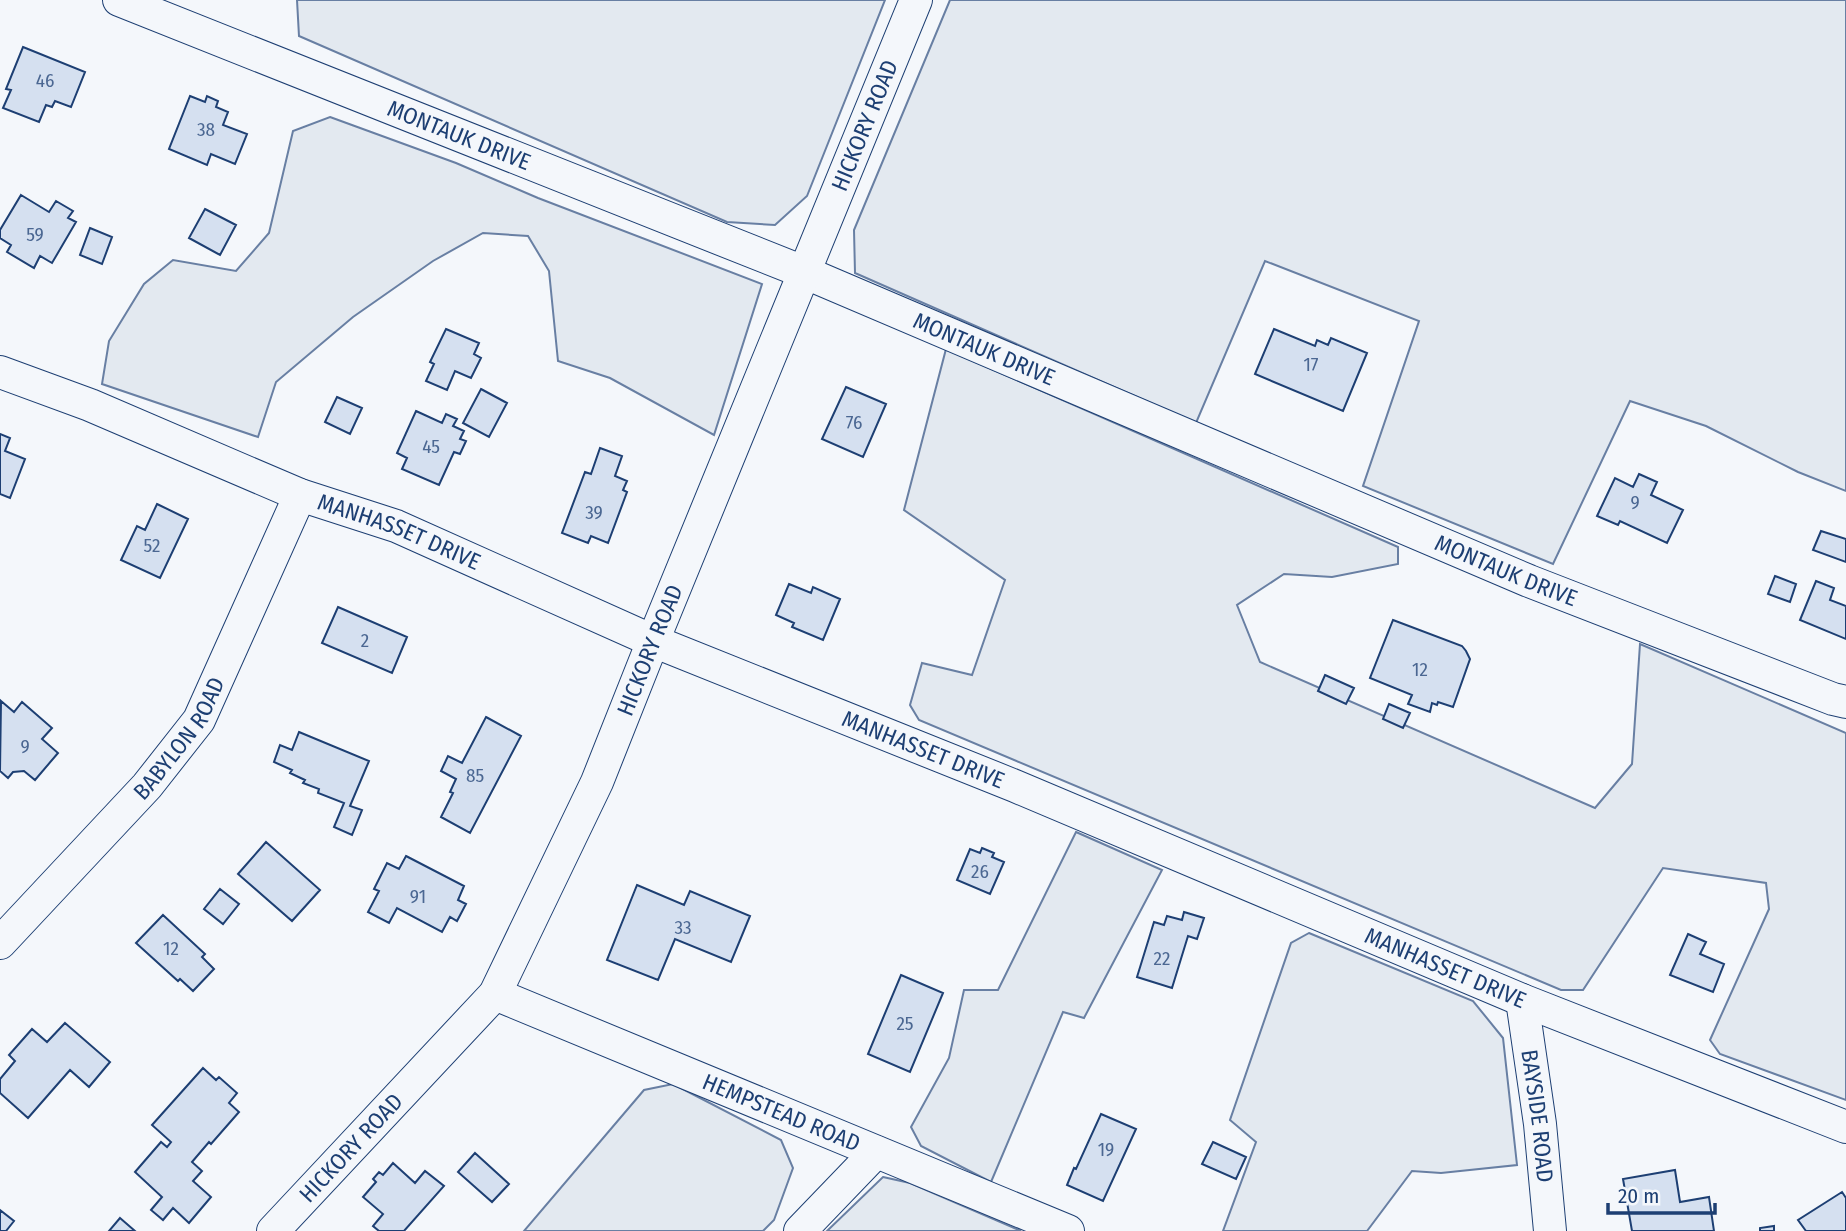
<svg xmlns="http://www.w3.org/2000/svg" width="1846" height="1231" font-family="'Fira Sans Condensed',sans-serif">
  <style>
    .green { fill: #e3e9f0; stroke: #687fa3; stroke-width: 2 }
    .building { fill: #d5e0f0; stroke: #1d3f73; stroke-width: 2 }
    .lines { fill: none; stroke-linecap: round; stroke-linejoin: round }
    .minor-casing { stroke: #1d3f73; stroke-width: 34 }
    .minor { stroke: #f4f7fb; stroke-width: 32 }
    .labels { text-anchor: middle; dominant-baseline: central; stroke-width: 5; stroke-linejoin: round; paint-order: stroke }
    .number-label { font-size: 19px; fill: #4b6792 }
    .street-label { font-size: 23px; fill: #1d3f73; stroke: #f4f7fb }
  </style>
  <rect width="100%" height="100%" fill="#f4f7fb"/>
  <path class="green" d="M297,0H885L807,196L775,225L727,222L299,36Z
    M950,0H1846V491L1798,472L1706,426L1630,401L1553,564L1363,486L1419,321L1265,261L1196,423L855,273L854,230Z
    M330,117L456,163L538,198L762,284L714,435L610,378L558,361L549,271L528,236L483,233L433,261L353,317L276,382L258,437L102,384L109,341L144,284L173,260L236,271L269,233L293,131Z
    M946,349L1398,547V564L1332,577L1284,574L1237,605L1260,662L1595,808L1632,764L1640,644L1846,733V1100L1720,1054L1710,1040L1769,909L1766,883L1663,868L1583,990H1561L919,720L910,705L922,663L972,675L1005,580L904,510Z
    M1076,832L1162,870L1084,1018L1063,1012L991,1182L921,1146L911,1127L949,1058L964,990H998Z
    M1309,933L1473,1001L1503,1038L1517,1165L1441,1173L1412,1171L1367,1231H1223L1256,1142L1230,1120L1291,943Z
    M673,1084L781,1140L793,1168L774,1220L763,1231H524L644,1090Z
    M883,1177L910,1183L1021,1231H827Z"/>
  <path class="building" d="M23,47L85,72L71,107L55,101L52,107L46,105L39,122L3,108L11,90L6,89Z
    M190,96L205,102L207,96L218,101L216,107L228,112L223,125L247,134L235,164L211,154L207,165L169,149Z
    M21,195L49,212L56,201L73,211L68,218L76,222L52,263L40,256L34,268L7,252L11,245L0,238V230Z
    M205,209L236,225L220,255L189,238Z
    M90,228L112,237L102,264L80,255Z
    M446,329L479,343L474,354L481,358L471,378L455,371L447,390L426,381L434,364L430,362Z
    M1274,329L1315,346L1317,340L1328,345L1331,338L1367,353L1343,411L1255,374Z
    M846,387L886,404L863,457L822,439Z
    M481,389L507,403L489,437L463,423Z
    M337,397L362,408L350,434L325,422Z
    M416,411L442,423L446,414L457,419L453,426L464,431L460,439L466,441L460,454L454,452L439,485L402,469L407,458L397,453Z
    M0,434L10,438L5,451L25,459L10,498L0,494Z
    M600,448L622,456L615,476L627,481L623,490L627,492L608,543L591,536L588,543L562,533L585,472L591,474Z
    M1639,474L1657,482L1651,495L1683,510L1667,543L1620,521L1618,525L1597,516L1615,478L1633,487Z
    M157,504L188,519L160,578L121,560L137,526L145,530Z
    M1821,531L1846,539V562L1813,550Z
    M1775,576L1796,584L1790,602L1768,594Z
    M1816,581L1834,588L1830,600L1846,606V639L1800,620Z
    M789,584L811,593L813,587L840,599L823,640L792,627L794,623L776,615Z
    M338,607L407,637L392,673L322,643Z
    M1393,620L1462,646L1466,651L1470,659L1453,707L1438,702L1437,705L1432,703L1430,712L1408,704L1412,695L1370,678Z
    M1325,675L1354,688L1346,704L1318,691Z
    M1,701L14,712L22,702L52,728L42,739L58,753L35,780L24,771L13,772L8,778L0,771Z
    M1389,704L1410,713L1403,728L1383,719Z
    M486,717L521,736L470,833L441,817L453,793L450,792L456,779L441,771L448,756L462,763Z
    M299,732L369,761L350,806L362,810L352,835L334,827L344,803L318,793L319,789L303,783L305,780L290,773L292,770L274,762L280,745L292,750Z
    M266,842L320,890L292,921L238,874Z
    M982,848L994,853L992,857L1004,862L990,894L957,880L970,849L980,853Z
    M406,856L464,886L458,900L466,904L457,921L450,917L442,932L397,908L389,923L368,912L379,891L374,889L387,863L399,869Z
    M637,885L684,905L690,891L750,916L731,962L675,939L658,980L607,960Z
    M220,889L239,904L223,924L204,909Z
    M1184,912L1204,918L1197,939L1188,936L1172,988L1137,977L1154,922L1164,925L1167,916L1182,920Z
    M163,915L205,954L202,957L214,969L193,991L180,979L178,981L136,943Z
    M1688,934L1706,942L1700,954L1724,964L1713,992L1670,975Z
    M901,975L943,993L910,1072L868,1054Z
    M65,1023L110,1062L89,1087L70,1070L28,1118L0,1093V1079L15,1061L9,1055L32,1029L47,1042Z
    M203,1068L216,1080L219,1077L237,1093L229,1103L239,1112L211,1144L209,1142L192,1162L202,1171L193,1181L211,1197L189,1223L173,1208L163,1220L151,1210L162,1197L135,1172L161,1142L167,1147L171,1142L152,1125Z
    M1101,1114L1136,1129L1103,1201L1067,1185L1074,1168L1076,1169Z
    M1213,1142L1246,1157L1236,1179L1202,1164Z
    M475,1153L509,1184L492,1202L458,1172Z
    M393,1163L415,1183L425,1171L444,1186L404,1231H379L373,1226L383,1214L363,1197L376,1182L373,1179L379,1172L383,1175Z
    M1675,1170L1680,1202L1709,1197L1714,1231H1632L1623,1179Z
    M1842,1192L1846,1198V1231H1806L1798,1220Z
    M0,1210L14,1221L6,1231H0Z
    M120,1218L135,1231H109Z
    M1774,1226V1231H1760V1228Z"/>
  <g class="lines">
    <g class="minor-casing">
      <g id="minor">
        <path id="s1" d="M119,0L806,273L1529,581L1833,699L1846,702"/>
        <path id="s2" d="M0,372L90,405L300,495L396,526L653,641L1015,786L1522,1000L1846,1127"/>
        <path id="s3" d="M0,943L147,786L199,720L300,495"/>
        <path id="s4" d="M495,994L1068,1231"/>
        <path id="s5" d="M1522,1000L1540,1124L1550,1231"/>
        <path id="s6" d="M273,1231L495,994L597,782L653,641L916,0"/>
        <path d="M800,1231L876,1152"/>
      </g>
    </g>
    <use href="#minor" class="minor"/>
  </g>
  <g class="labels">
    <g class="number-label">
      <text x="45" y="80">46</text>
      <text x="206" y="129">38</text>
      <text x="35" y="234">59</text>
      <text x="1311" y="364">17</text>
      <text x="854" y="422">76</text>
      <text x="431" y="446">45</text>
      <text x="1635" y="502">9</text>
      <text x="594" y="512">39</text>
      <text x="152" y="545">52</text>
      <text x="365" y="640">2</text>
      <text x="1420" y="669">12</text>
      <text x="25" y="746">9</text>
      <text x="475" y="775">85</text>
      <text x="980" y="871">26</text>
      <text x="418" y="896">91</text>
      <text x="683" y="927">33</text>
      <text x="171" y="948">12</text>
      <text x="1162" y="958">22</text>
      <text x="905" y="1023">25</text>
      <text x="1106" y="1149">19</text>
    </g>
    <g class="street-label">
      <text stroke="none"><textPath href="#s6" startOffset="1269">HICKORY ROAD</textPath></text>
      <text stroke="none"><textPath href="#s1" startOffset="366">MONTAUK DRIVE</textPath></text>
      <text stroke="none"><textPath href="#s1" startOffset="933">MONTAUK DRIVE</textPath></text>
      <text stroke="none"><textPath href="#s2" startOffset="430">MANHASSET DRIVE</textPath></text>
      <text stroke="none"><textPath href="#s1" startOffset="1500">MONTAUK DRIVE</textPath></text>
      <text stroke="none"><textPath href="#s6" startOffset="702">HICKORY ROAD</textPath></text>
      <text stroke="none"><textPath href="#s3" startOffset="273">BABYLON ROAD</textPath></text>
      <text stroke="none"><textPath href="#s2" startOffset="998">MANHASSET DRIVE</textPath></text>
      <text stroke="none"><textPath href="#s2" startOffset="1564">MANHASSET DRIVE</textPath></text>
      <text stroke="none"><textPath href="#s4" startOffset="310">HEMPSTEAD ROAD</textPath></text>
      <text stroke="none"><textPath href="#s5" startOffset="117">BAYSIDE ROAD</textPath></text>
      <text stroke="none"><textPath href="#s6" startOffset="114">HICKORY ROAD</textPath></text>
    </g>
  </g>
  <path d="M1608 1203v10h107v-10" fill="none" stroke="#1d3f73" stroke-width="3.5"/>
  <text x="1618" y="1203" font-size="21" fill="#1d3f73" stroke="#f4f7fb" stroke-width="5" paint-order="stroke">20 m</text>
</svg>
